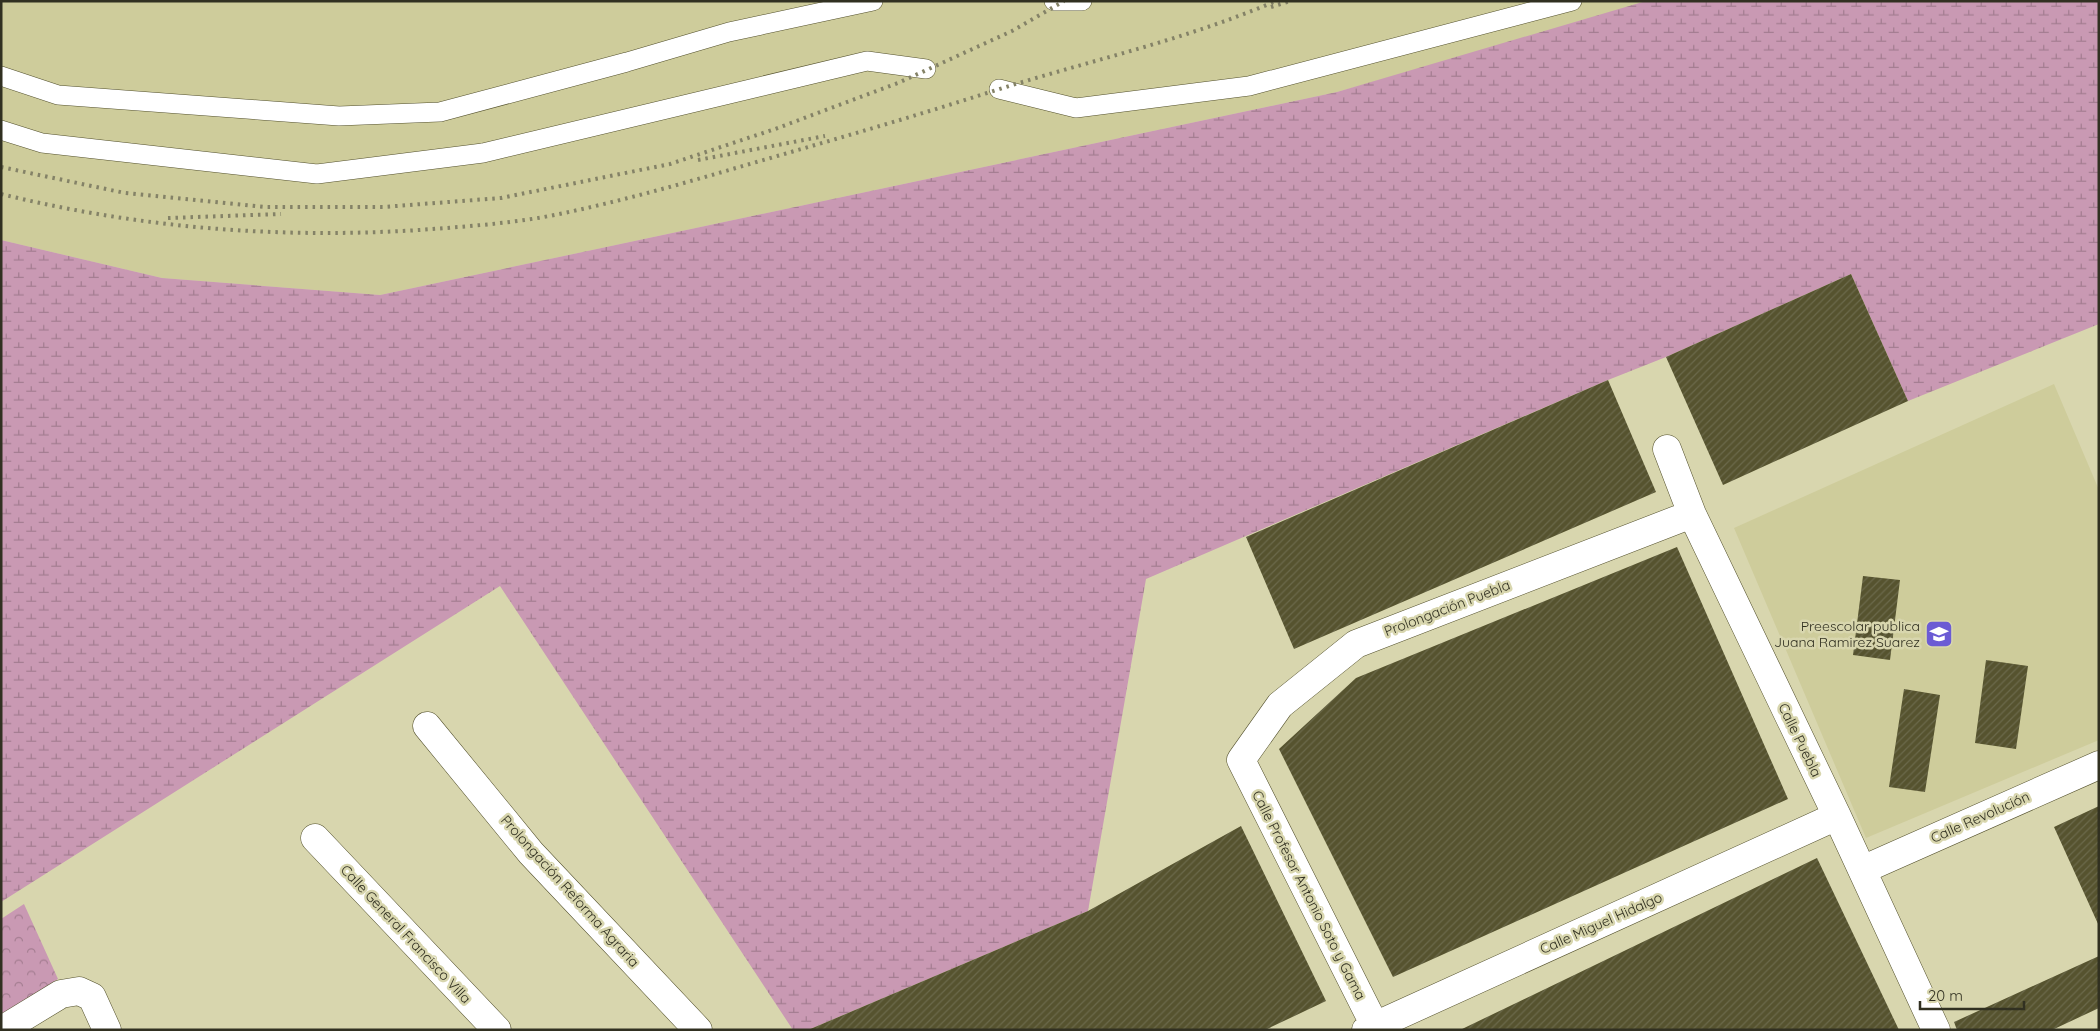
<svg xmlns="http://www.w3.org/2000/svg" width="2100" height="1031" font-family="Quicksand,sans-serif">
  <style>
    .built { fill: #cecc9b }
    .wetland { fill: url(#wetland-marsh) }
    .park { fill: url(#park-crowns) }
    .building { fill: url(#building-hatch) }
    .lines { fill: none; stroke-linecap: round; stroke-linejoin: round }
    .lane-casing { stroke: #53502c; stroke-width: 20 }
    .street-casing { stroke: #53502c; stroke-width: 29 }
    .lane { stroke: #fff; stroke-width: 19 }
    .street { stroke: #fff; stroke-width: 28 }
    .rail { stroke: #848267; stroke-width: 4; stroke-dasharray: 2.5 5; stroke-linecap: butt }
    .labels { text-anchor: middle; dominant-baseline: central; stroke-width: 5; stroke-linejoin: round; paint-order: stroke }
    .street-label { font-size: 14px; fill: #313021; stroke: #d8d6ae }
    .poi-label { font-size: 14px; fill: #313021; stroke: #d8d6ae; text-anchor: end }
  </style>
  <defs>
    <pattern id="wetland-marsh" width="20" height="14" patternUnits="userSpaceOnUse" patternTransform="scale(1.25)"><rect width="20" height="14" fill="#c999b3"/><path d="M1 5h8M5 5V1M11 12h8M15 12V8" fill="none" stroke="#a47d91"/></pattern>
    <pattern id="park-crowns" width="20" height="18" patternUnits="userSpaceOnUse" patternTransform="scale(1.25)"><rect width="20" height="18" fill="#c999b3"/><path d="M2 6a3 3 0 1 1 6 0M12 15a3 3 0 1 1 6 0" fill="none" stroke="#a47d91"/></pattern>
    <pattern id="building-hatch" width="6" height="6" patternUnits="userSpaceOnUse" patternTransform="scale(1.25)"><rect width="6" height="6" fill="#56532f"/><path d="M-1 1l2-2M0 6l6-6M5 7l2-2" fill="none" stroke="#6b694b"/></pattern>
  </defs>
  <rect width="100%" height="100%" fill="#d8d6ae"/>
  <path class="built" d="M1,1H1661L1337,92L380,295L162,278L1,240Z
    M2054,384L2099,490V740L1866,838L1734,528Z"/>
  <path class="wetland" d="M1646,1H2099V324L1908,401L1851,274L1666,357L1608,380L1146,579L1088,911L808,1030H793L500,586L1,902V240L162,278L380,295L1337,92Z"/>
  <path class="park" d="M24,904L58,979L1,1015V919Z"/>
  <path class="building" d="M1851,274L1908,401L1723,485L1666,357Z
    M1608,380L1656,492L1294,649L1246,537Z
    M1677,547L1788,799L1393,977L1279,749L1356,678Z
    M1863,576L1900,580L1890,660L1853,655Z
    M1986,660L2028,666L2016,749L1975,743Z
    M1904,689L1940,695L1925,792L1889,787Z
    M2099,806V926L2054,827Z
    M1241,826L1326,1001L1265,1030H808L1088,911Z
    M1817,858L1899,1030H1460Z
    M2099,956V1008L2052,1030H1957L1954,1022Z"/>
  <g class="lines">
    <g class="lane-casing">
      <path id="lane" d="M1054,1H1082
        M1,76L58,95L339,116L440,112L627,62L729,32L873,1
        M999,89L1076,108L1249,86L1572,1
        M1,130L42,143L317,174L483,153L867,61L926,69"/>
    </g>
    <g class="street-casing">
      <path id="street" d="M1667,449L1692,514L1837,816L1936,1030
        M427,726L531,853L698,1030
        M315,838L497,1030
        M1862,870L2099,765
        M2,1030L61,994L79,991L92,997L107,1030
        M1366,1030L1837,816
        M1377,1030L1241,760L1280,705L1356,644L1692,514"/>
    </g>
    <use href="#lane" class="lane"/>
    <use href="#street" class="street"/>
    <path class="rail" d="M1271,7L1290,1
      M698,160L825,136
      M1,167L125,193L265,207H383L501,198L670,164L775,129L898,83L1012,31L1064,1
      M1,194C140,228 277,239 419,230C460,227 503,224 544,217C617,203 688,182 760,161C836,139 912,117 987,93C1083,62 1183,41 1276,1
      M168,218L281,214"/>
  </g>
  <defs>
    <g id="school-square" transform="scale(1.4375)"><rect x="-9" y="-9" width="18" height="18" rx="4" fill="#6b5bd4" stroke="#d8d6ae"/><path d="M0-5L7-2L0 1L-7-2ZM-4 1L0 2.5L4 1V4Q0 6-4 4Z" fill="#fff"/></g>
  </defs>
  <g fill-rule="evenodd">
    <use href="#school-square" x="1939" y="634"/>
  </g>
  <g class="labels">
    <g class="street-label">
      <text transform="translate(1447 608) rotate(-21)">Prolongación Puebla</text>
      <text transform="translate(1800 740) rotate(64)">Calle Puebla</text>
      <text transform="translate(1980 817) rotate(-24)">Calle Revolución</text>
      <text transform="translate(570 891) rotate(48)">Prolongación Reforma Agraria</text>
      <text transform="translate(1309 895) rotate(63)">Calle Profesor Antonio Soto y Gama</text>
      <text transform="translate(1601 923) rotate(-24)">Calle Miguel Hidalgo</text>
      <text transform="translate(406 934) rotate(47)">Calle General Francisco Villa</text>
    </g>
    <g class="poi-label">
      <text x="1920" y="626">Preescolar publica<tspan x="1920" dy="16">Juana Ramirez Suarez</tspan></text>
    </g>
  </g>
  <rect width="2100" height="1031" fill="none" stroke="#313021" stroke-width="5"/>
  <path d="M1920 1001v8h104v-8" fill="none" stroke="#313021" stroke-width="2.5"/>
  <text x="1928" y="1001" font-size="15" fill="#313021" stroke="#d8d6ae" stroke-width="4" paint-order="stroke">20 m</text>
</svg>
